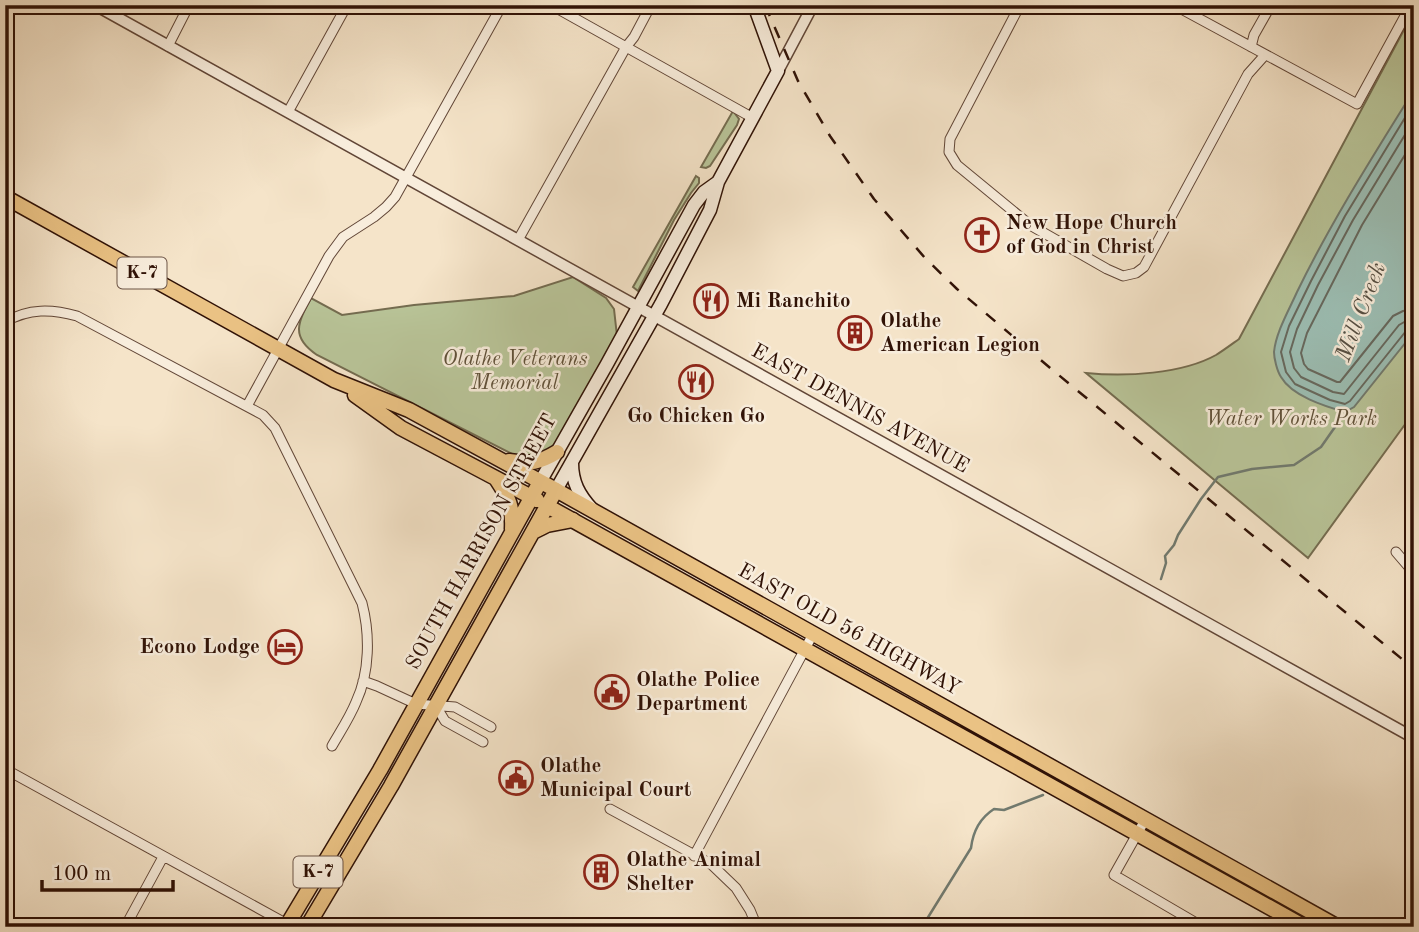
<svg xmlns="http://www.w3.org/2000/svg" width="1419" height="932" font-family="'Old Standard TT',serif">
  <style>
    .green { fill: #b9c599; stroke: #746c50; stroke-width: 2 }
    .water { fill: #9cbfb5; stroke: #717a6f; stroke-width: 2 }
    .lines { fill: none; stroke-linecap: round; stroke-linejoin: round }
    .shore { stroke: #66685e; stroke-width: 2 }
    .stream { stroke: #717a6f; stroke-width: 2.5 }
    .minor-casing { stroke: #614637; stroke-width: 11 }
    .tertiary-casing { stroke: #614637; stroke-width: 13 }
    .secondary-casing { stroke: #301206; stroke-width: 15 }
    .primary-casing { stroke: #301206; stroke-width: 17 }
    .trunk-casing { stroke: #301206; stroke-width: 17 }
    .minor { stroke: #f8eddc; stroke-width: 9 }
    .tertiary { stroke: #f8eddc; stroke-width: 10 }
    .secondary { stroke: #f8eddc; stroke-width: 12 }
    .primary { stroke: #eac284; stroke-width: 14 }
    .trunk { stroke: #eac284; stroke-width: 14 }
    .rail { stroke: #301206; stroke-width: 2.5; stroke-dasharray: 12 12; stroke-linecap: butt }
    .labels { text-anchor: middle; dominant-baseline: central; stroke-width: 5; stroke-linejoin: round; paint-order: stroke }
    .shield { fill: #f8eddc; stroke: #6c5446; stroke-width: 2 }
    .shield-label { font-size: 19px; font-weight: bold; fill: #301206 }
    .poi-label { font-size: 21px; font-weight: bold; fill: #301206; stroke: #f8eddc; text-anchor: start }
    .park-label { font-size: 21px; font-style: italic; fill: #605139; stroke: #f8eddc }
    .street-label { font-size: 21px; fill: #301206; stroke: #f8eddc }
    .water-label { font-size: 23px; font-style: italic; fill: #564f43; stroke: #f8eddc }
  </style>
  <rect width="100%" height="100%" fill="#f5e4c9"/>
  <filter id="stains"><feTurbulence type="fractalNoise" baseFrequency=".00286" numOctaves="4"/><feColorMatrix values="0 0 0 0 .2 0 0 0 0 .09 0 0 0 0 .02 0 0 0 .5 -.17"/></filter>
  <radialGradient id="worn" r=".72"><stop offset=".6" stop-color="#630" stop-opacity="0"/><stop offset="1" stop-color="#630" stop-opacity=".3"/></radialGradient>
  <path class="green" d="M1414,11V412L1308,558L1086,373C1125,377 1182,374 1216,355C1224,350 1232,344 1239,339Z
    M733,111L739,119L737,125L710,166L706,168L701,167Z
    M696,176L699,178V183L691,193L674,220L638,291L633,287Z
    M573,277L606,298L614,309L617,336L555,450L520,458L317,355C290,337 298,322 311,298L342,315L414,305L514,296Z"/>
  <path class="water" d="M1414,90V332L1354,407L1345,412C1324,406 1292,396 1281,377C1277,371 1274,358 1274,352C1276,332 1289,310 1297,292C1331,222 1373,156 1414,90Z"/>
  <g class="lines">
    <path class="shore" d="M1414,103L1345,216L1311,281L1289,326L1281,352L1286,372L1295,384L1330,400L1345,404L1350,401L1406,331L1414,329
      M1414,120L1353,220L1318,285L1297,329L1290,352L1294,368L1301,377L1333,392L1344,394L1399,325L1406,321L1414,320
      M1414,140L1362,225L1307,333L1301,353L1304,364L1308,369L1337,382H1340L1393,316L1403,311L1414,309"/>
    <path class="stream" d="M1161,579L1166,563L1165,556L1174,545L1178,535L1201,499L1218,477L1252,469L1294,465L1321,447L1335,427L1336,423
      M922,927L971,848C973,831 980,818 994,809L1004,810L1043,795"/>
    <g class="minor-casing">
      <path id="minor" d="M551,5L753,118
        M1020,5L950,139L949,152L957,165L1030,225L1107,269L1123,276L1136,273L1144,267L1248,74L1265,55
        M1174,5L1357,104L1411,5
        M168,46L189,5
        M1251,47L1254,35L1271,5
        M288,112L347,5
        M518,240L626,47L634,37L651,5
        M5,322C29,308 52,309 77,316L263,415L275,428L362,603C370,634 370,672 356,702C350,717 340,732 332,746
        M247,406L329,256L343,237L374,217L386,207L395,197L502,5
        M1396,552L1414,573
        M363,681L377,686L416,704L455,707L491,727
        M436,706L445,721L483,742
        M5,769L287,924
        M610,809L711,864L736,888L750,910L757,927
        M1145,820L1114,875L1203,927
        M694,856L813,634
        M125,927L163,857"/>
    </g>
    <g class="tertiary-casing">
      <path id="tertiary" d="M95,5L1414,738
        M778,71L813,5"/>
    </g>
    <g class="secondary-casing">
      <path id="secondary" d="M572,463C572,482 579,495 592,509
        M540,482L607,364L694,205L704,192L718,182
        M556,490L661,304L710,210L718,182L778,71L754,5"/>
    </g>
    <g class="primary-casing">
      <path id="primary" d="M556,490L1338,927
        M547,506L1305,927"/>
    </g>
    <g class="trunk-casing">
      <path id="trunk" d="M5,197L334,380L409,410L556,490L391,786L307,927
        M355,395L401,428L537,500
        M509,461C530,464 539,463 557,452
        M497,480C509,498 513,507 512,529
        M533,532L547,525L573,520
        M286,927L380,770L540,482"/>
    </g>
    <use href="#minor" class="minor"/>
    <use href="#tertiary" class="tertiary"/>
    <use href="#secondary" class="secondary"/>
    <use href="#primary" class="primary"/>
    <use href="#trunk" class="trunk"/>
    <path class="rail" d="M765,5L798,81L830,136L874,199L925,258L957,289L1055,372L1414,669"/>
  </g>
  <defs>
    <g id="church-ring" transform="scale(1.75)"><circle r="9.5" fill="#f8eddc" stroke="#8f2418" stroke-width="1.5"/><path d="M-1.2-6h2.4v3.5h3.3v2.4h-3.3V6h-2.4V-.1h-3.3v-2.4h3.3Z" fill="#8f2418"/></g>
    <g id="restaurant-ring" transform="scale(1.75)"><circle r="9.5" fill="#f8eddc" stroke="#8f2418" stroke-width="1.5"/><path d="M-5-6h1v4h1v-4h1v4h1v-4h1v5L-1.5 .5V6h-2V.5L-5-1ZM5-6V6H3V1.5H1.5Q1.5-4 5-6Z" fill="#8f2418"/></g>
    <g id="building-ring" transform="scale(1.75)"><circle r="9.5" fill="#f8eddc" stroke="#8f2418" stroke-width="1.5"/><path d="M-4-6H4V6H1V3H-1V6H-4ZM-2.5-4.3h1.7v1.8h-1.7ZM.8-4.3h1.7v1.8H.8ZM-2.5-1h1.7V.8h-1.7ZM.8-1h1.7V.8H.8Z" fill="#8f2418"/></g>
    <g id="hotel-ring" transform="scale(1.75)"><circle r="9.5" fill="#f8eddc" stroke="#8f2418" stroke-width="1.5"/><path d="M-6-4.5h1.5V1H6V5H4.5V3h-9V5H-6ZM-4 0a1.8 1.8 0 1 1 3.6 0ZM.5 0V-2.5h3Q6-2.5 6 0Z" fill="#8f2418"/></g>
    <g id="civic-ring" transform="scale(1.75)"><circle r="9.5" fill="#f8eddc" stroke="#8f2418" stroke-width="1.5"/><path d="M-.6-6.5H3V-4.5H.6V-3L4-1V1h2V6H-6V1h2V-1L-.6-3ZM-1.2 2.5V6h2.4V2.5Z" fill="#8f2418"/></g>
  </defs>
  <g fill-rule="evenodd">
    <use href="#church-ring" x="982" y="235"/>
    <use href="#restaurant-ring" x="711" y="301"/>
    <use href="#building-ring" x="855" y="333"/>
    <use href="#restaurant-ring" x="696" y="382"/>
    <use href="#hotel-ring" x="285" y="647"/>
    <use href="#civic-ring" x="612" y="692"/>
    <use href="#civic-ring" x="516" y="778"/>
    <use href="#building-ring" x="601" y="872"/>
  </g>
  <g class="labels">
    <g class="shield">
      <rect x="117.5" y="257.5" width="49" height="31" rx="5"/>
      <rect x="293.5" y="856.5" width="49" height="31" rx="5"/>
    </g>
    <g class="shield-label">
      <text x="142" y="273">K-7</text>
      <text x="318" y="872">K-7</text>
    </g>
    <g class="poi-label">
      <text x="1006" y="223">New Hope Church<tspan x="1006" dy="24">of God in Christ</tspan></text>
      <text x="736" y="301">Mi Ranchito</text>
      <text x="880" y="321">Olathe<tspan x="880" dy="24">American Legion</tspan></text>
      <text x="696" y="416" text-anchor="middle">Go Chicken Go</text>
      <text x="260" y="647" text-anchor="end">Econo Lodge</text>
      <text x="636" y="680">Olathe Police<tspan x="636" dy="24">Department</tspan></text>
      <text x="540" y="766">Olathe<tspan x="540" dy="24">Municipal Court</tspan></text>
      <text x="626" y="860">Olathe Animal<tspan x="626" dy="24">Shelter</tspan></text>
    </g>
    <g class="park-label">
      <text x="515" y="359">Olathe Veterans<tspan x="515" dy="24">Memorial</tspan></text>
      <text x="1291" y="419">Water Works Park</text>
    </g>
    <g class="street-label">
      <text transform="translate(860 409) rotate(29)">EAST DENNIS AVENUE</text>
      <text transform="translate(482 542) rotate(-61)">SOUTH HARRISON STREET</text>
      <text transform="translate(849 630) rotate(29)">EAST OLD 56 HIGHWAY</text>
    </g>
    <g class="water-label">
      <text transform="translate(1361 312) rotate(-69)">Mill Creek</text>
    </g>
  </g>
  <rect width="1419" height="932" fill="none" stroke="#f5e4c9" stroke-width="28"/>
  <rect x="7" y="7" width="1405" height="918" fill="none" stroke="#301206" stroke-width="3.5"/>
  <rect x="14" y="14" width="1391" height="904" fill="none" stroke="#301206" stroke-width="2"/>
  <path d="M42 880v10h131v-10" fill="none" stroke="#301206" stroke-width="3.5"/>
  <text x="52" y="880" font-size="21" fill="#301206" stroke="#f8eddc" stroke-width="5" paint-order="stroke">100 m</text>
  <rect width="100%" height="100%" filter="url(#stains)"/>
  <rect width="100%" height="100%" fill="url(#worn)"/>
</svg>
